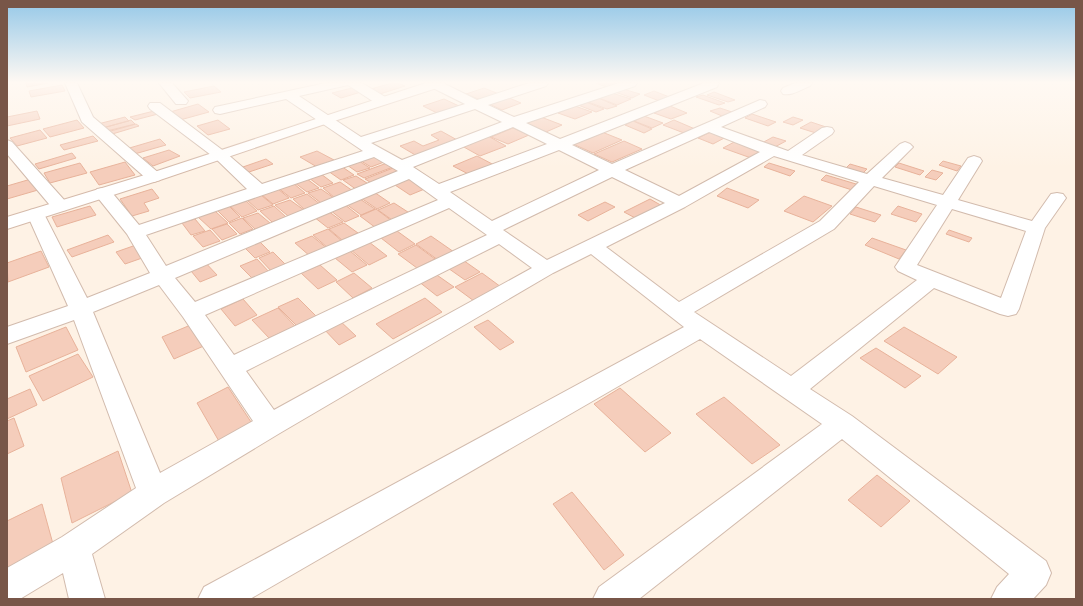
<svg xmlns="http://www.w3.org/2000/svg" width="1083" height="606" font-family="'PT Sans',sans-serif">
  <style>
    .building { fill: #f5cdbb; stroke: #e8b29a }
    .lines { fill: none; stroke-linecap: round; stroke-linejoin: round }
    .street-casing { stroke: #d2bbad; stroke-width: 2 }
    .secondary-casing { stroke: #d5baaa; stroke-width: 2 }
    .street { fill: #fff; fill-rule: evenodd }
    .secondary { fill: #fff; fill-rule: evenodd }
  </style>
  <rect width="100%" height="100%" fill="#fef2e5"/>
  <path class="building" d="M26,83H48L27,87Z
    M392,83H398L405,86L380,94L371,89Z
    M596,83H622L609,88Z
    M62,85L65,91L31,97L29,91Z
    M214,86L221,92L190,98L184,92Z
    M352,88L361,92L341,98L332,93Z
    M484,88L499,94L481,100L466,94Z
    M623,89L640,94L632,98L615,92Z
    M654,91L672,98L662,102L644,95Z
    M714,92L735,100L728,102L707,95Z
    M612,93L631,99L617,105L599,98Z
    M703,95L725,103L719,105L696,97Z
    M507,97L521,103L502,110L487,103Z
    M598,98L617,106L607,109L588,102Z
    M444,99L459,106L437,113L423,106Z
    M586,102L604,109L596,112L578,105Z
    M198,104L209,112L180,120L170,112Z
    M575,106L592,112L575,119L558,113Z
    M670,106L687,113L671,119L654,113Z
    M720,108L732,112L722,116L710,111Z
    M37,111L40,119L7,126V117Z
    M154,111L158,114L135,120L130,117Z
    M752,114L776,122L768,126L745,118Z
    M644,116L663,123L652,128L634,121Z
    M125,117L129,121L102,128L98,124Z
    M541,117L562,125L546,132L525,123Z
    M793,117L803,120L793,125L783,122Z
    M77,120L84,128L50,137L43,129Z
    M131,120L135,124L107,131L103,128Z
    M218,120L230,129L208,135L197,126Z
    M674,120L695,129L684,133L663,125Z
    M633,121L652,129L644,133L625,125Z
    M811,122L829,128L819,134L800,128Z
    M136,124L139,126L109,135L107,132Z
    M513,128L529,135L508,144L491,137Z
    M40,130L47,138L17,146L10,138Z
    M441,131L459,141L417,156L400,146L414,141L423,146L439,140L431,135Z
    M713,131L728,136L713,144L698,138Z
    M602,132L622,140L593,153L573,144Z
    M93,136L98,141L64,150L60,145Z
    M488,136L506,146L480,156L462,146Z
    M773,137L786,141L773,148L760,144Z
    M160,139L166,145L131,155L126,149Z
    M738,140L766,150L751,158L723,148Z
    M624,141L642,149L612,162L594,154Z
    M169,150L180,156L153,166L143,158Z
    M317,151L334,160L317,167L300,157Z
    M72,153L76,158L39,169L35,164Z
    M374,156L384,162L371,167L361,161Z
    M477,156L496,166L472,176L453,166Z
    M266,159L273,164L246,173L240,168Z
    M359,161L370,168L357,172L347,165Z
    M943,161L961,166L957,171L939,165Z
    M125,162L135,175L99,185L90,172Z
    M80,163L87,173L50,183L44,173Z
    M387,163L393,167L364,178L357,174Z
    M769,163L795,171L790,176L764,167Z
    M899,163L924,171L920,175L895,167Z
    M850,164L867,169L862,174L845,169Z
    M341,166L354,175L341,180L328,171Z
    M393,168L401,173L373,184L365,179Z
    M932,170L943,173L936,180L925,177Z
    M321,174L333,183L321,187L309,178Z
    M826,175L856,184L852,190L821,180Z
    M356,176L370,185L357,190L343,180Z
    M411,178L427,188L410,195L395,185Z
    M31,179L38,190L7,199V186Z
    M307,179L319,188L307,192L295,183Z
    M340,182L353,191L335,198L323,188Z
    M293,183L305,193L291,198L278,188Z
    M727,188L759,200L748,208L717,196Z
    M152,189L159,198L144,203L149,211L132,216L120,199Z
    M278,189L289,198L273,204L262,195Z
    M321,189L334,198L321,203L308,193Z
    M374,192L390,203L377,209L361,198Z
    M307,194L320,204L305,210L293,199Z
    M261,195L273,205L258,210L247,200Z
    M804,196L832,206L813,222L784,211Z
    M360,199L375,209L361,215L346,204Z
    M650,199L664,207L639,220L624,212Z
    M245,200L257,211L242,217L230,206Z
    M290,200L304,210L288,216L275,205Z
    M605,202L615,207L588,221L578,215Z
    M394,203L411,214L395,222L378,210Z
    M344,204L359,216L345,222L330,210Z
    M90,206L96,215L57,227L52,217Z
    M229,206L240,217L229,222L217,210Z
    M274,206L286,217L272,222L260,211Z
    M898,206L922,214L916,222L891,214Z
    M856,207L881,215L875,222L850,214Z
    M376,209L392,221L376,228L360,216Z
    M215,211L228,223L211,229L198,217Z
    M328,211L343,222L328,228L314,217Z
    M258,213L270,223L255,229L243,218Z
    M242,218L253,229L240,234L229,223Z
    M195,219L205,231L191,235L182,223Z
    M344,223L358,233L342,240L329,229Z
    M227,224L237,234L222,240L212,229Z
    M328,229L343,242L328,248L313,235Z
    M210,230L220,241L203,247L193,236Z
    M949,230L972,238L969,242L946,234Z
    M397,231L415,244L399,252L381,238Z
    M108,235L114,242L72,257L67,250Z
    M312,236L328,249L311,257L295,243Z
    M431,236L454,252L438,260L416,244Z
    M872,238L906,250L899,259L865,245Z
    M257,239L270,252L255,258L242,245Z
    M369,242L387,256L369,265L351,250Z
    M136,245L145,257L125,264L116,252Z
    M416,245L435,259L417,268L398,254Z
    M41,251L49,267L8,282L7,263Z
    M350,251L367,265L352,272L335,258Z
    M273,252L288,267L273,273L259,258Z
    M460,258L480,272L465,280L445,266Z
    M257,259L270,273L254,280L240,266Z
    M203,260L217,275L200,282L187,266Z
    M320,265L337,280L318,289L301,273Z
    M354,273L372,288L353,298L336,282Z
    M434,273L454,287L437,296L418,281Z
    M482,273L501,287L474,301L455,287Z
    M298,298L317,317L298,327L278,307Z
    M425,298L442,312L393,339L376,324Z
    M243,299L257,315L235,326L221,309Z
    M278,308L295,326L269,338L252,320Z
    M338,319L356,336L339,345L322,327Z
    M488,320L514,342L500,350L474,327Z
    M193,324L206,345L174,359L162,337Z
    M66,327L78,350L26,372L16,347Z
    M904,327L957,357L938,374L884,341Z
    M876,348L921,376L905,388L860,358Z
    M78,354L93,377L43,401L29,376Z
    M228,387L253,425L220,443L197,403Z
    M620,388L671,433L645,452L594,404Z
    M30,389L37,405L7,419V399Z
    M724,397L780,445L752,464L696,414Z
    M14,418L24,446L7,454V421Z
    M118,451L132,493L72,523L61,478Z
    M877,475L910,501L881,527L848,500Z
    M572,492L624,555L604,570L553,504Z
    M42,504L53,544L7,569V521Z"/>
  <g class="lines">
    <g class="street-casing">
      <path id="street" d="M65,83H77L93,117L160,174L162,177L160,180L154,182L148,180L82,122Z
        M159,83H172L188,101L186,104H176Z
        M326,83H362L387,98L389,101L387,104H377L348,85L299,96L361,137L465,104L431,87L429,83H443L477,100L529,83H548L546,86L488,105L514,117L619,83H637L635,86L526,123L560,139L704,83H719L717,87L572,145L612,164L760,100L765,101L767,104L765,107L721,127L788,151L822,128L827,127L832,128L834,131L832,134L802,155L867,174L900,144L905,142L910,144L913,147L882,178L943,195L968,158L974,156L980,158L982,161L958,200L1032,221L1051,194L1057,193L1063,194L1066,198L1045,228L1019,309L1016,314L1008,316L1000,314L934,288L810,389L852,416L1046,561L1051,573L1046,585L1033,599H991L997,587L1009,574L842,439L639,599H593L599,587L822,424L700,339L250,599H198L204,587L684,327L591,254L553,273L280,433L164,503L92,554L105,599H69L63,573L20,599H7V568L62,537L136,488L74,320L7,344V327L68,306L27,214L30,210L36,209L42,210L87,298L150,273L127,234L94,193L97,189L103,188L109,189L139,225L247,189L215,158L150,109L148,106L150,103H160L225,152L262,184L363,151L286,99L220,114L215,113L213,110L215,107L220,106ZM475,109L502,122L402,160L371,143ZM513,127L547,144L439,184L413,167ZM709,132L760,152L679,196L625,170ZM559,150L599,170L492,221L450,192ZM774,156L859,182L820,221L679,302L606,247L685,207ZM374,157L398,171L166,266L146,235ZM612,177L665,203L547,260L503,230ZM409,179L438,200L195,302L175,278ZM874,186L937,205L895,267L898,271L917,280L791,376L694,312L834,229ZM449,208L487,235L234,355L205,315ZM952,209L1026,231L1001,298L917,265ZM499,244L532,268L274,410L246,371ZM159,285L183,317L253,421L160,473L93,312Z
        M795,83H812L810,86C802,89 792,96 783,94L781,91L783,88Z
        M7,140L12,142L66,202L69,206L66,210L60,211L54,210L7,154Z"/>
    </g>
    <g class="secondary-casing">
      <path id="secondary" d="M426,83H445L443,86L328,123L160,180L7,229V217L148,174Z"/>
    </g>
    <use href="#street" class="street"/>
    <use href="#secondary" class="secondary"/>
  </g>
  <linearGradient id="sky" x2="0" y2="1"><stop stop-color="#95c8e8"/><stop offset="0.49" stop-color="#fff9f3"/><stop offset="1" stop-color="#fff9f3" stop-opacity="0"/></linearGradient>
  <rect width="1083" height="168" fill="url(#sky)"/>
  <rect width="1083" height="606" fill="none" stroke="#785648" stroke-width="16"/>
</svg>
